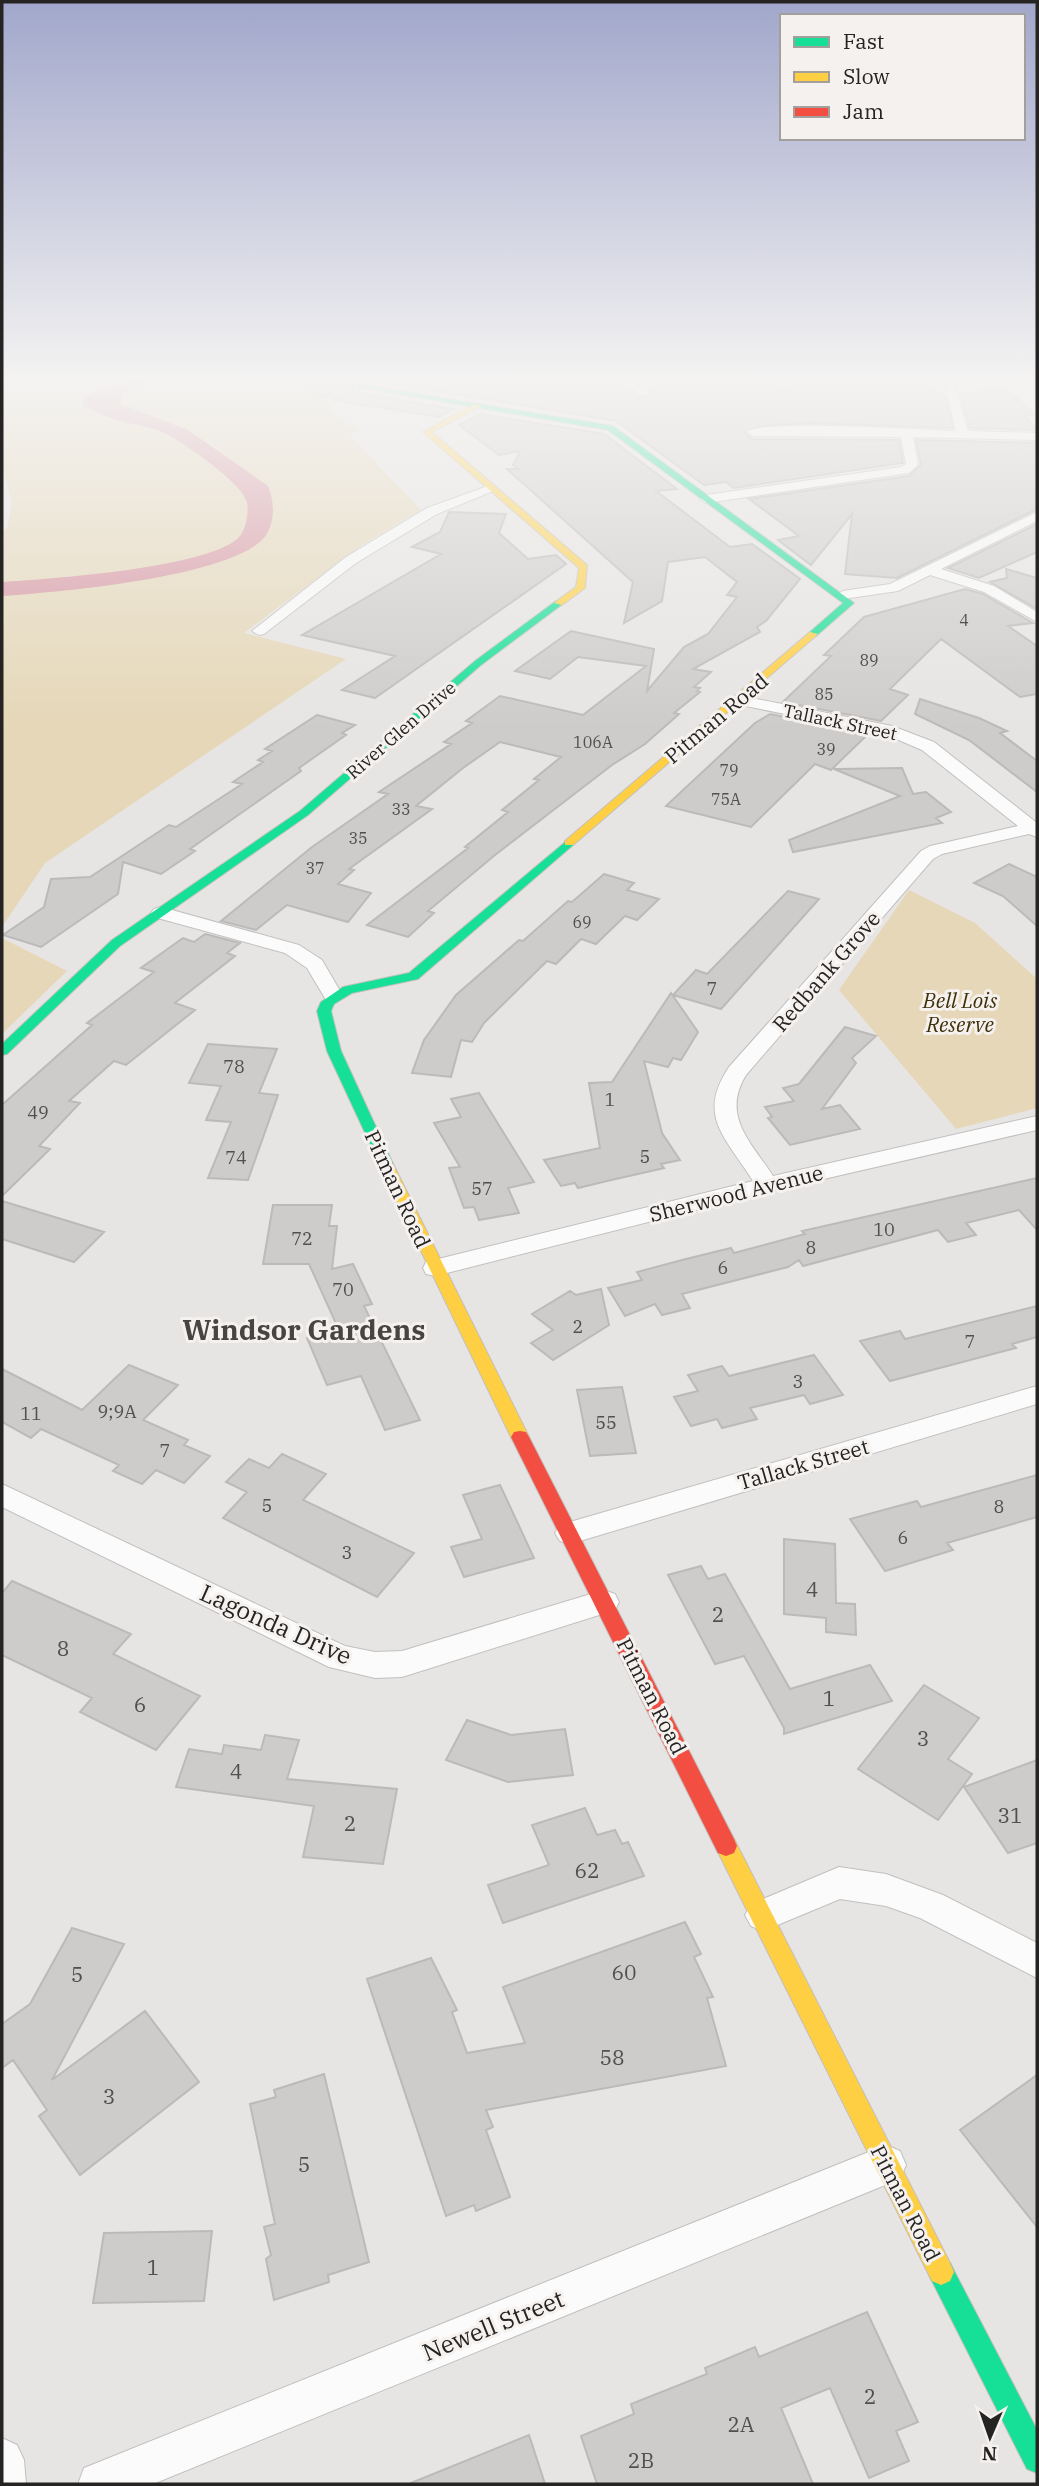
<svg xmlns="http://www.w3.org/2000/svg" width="1039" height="2486" font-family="'IBM Plex Serif',serif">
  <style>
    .green { fill: #e5d7b7 }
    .water { fill: #d6939f }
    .building { fill: #cecccb; stroke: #bcbab9; stroke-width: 2 }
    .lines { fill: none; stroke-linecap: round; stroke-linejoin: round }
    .street-casing { stroke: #c2c0bf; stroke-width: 2 }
    .fast-casing { stroke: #c2c0bf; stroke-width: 2 }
    .slow-casing { stroke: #c2c0bf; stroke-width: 2 }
    .jam-casing { stroke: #c2c0bf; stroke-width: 2 }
    .street { fill: #fbfbfb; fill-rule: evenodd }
    .fast { fill: #16e098; fill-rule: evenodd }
    .slow { fill: #ffcf43; fill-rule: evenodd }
    .jam { fill: #f24e42; fill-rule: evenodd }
    .labels { text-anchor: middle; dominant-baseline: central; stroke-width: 6; stroke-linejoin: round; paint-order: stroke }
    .far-number-label { font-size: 16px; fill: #51504f }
    .far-street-label { font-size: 18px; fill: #252423; stroke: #f5f1ef }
    .number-label { font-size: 18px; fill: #51504f }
    .street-label { font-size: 21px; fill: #252423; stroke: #f5f1ef }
    .park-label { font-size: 21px; font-style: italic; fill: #3f2f06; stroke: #f5f1ef }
    .near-number-label { font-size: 21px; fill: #51504f }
    .near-street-label { font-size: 24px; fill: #252423; stroke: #f5f1ef }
    .district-label { font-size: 28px; font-weight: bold; fill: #474442; stroke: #f5f1ef }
  </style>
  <rect width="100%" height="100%" fill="#e7e5e3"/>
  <path class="green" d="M2,380H358L324,398L338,419L360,430L349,435L421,510L362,545L244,633L346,659L45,863L2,927V531L7,528L12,503L2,464Z
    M909,890L975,923L1037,979V1108L956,1129L839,990Z
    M2,938L67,971L2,1034Z"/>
  <path class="water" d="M130,380H164L142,385L122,395L121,404L188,430L268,486C275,502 276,527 261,541C219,578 60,592 2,596V582C47,579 213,568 240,536C246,528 250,509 246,500C239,481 183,442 164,433C146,425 126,424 108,417C99,414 92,409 83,406V400L95,391Z"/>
  <path class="building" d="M311,380H353V392L453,409L439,417L334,400L337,398L310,394Z
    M371,380H614L641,398L653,392L635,380H755L784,391L793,386L785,380H911L945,396L953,428L812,423L759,426L744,433L753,439L899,440L903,463L734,488L726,482L704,485L616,421Z
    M1005,388L1035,415H1025L1037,430L970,428L960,394Z
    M480,414L604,434L677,489L656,491L730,547L752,544L800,579L766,621L757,627L760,632L693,669L711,672L694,687L700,688L697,691L700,692L674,713L679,714L645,744L612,765L495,855L428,911L434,913L408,937L367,925L468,848L465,847L508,812L502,810L539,780L534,779L561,757L500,742L463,768L416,806L432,809L349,869L354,870L338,884L371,893L348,922L287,905L256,930L221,921L312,847L388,794L379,792L451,744L444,742L472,723L466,721L500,696L583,715L646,666L578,657L550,679L515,671L571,631L654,649L647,691L684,647L708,634L737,597L727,595L737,582L705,557L668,562L662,601L624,623L633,582L507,469H518L513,465L520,451L499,455L459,425Z
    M916,440L1037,443V509L897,578L845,574L852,514L811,565L778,540L799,536L749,499L909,476L921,465Z
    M449,512L506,514L499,533L528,559L556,555L566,564L375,698L342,690L395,656L302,635L441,554L412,547L440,532Z
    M1037,524V552L979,578L948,568Z
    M1006,569L1037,578V609L990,582L1007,578Z
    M965,589L983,594L1033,623L1008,626L1037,646V694L1020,697L941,639L890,689L908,695L881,721L783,702L831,656L824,655L864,617Z
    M920,699L979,718L1007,731L1000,733L1037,761V792L969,740L915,714Z
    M770,714L868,734L831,770L815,764L751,827L666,806L755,723Z
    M317,715L355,725L342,733L346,735L299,768L301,771L190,849L195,851L161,874L123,862L118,894L41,947L3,935L44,907L51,879L90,877L169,825L176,827L242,784L233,782L263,762L258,760L272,751L265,749Z
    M902,768L913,794L926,792L951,812L936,818L942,823L793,852L789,840L900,796L834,769Z
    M1009,864L1037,877V926L1003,896L974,883Z
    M604,874L634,883L627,890L659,899L637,920L625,916L596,944L581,939L556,964L547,961L484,1023L472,1042L461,1040L451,1077L412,1073L424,1040L456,995L519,940L523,941L568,901L572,902Z
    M788,891L819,899L721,1009L673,995L696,970L707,974Z
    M205,934L240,943L227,953L235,956L175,1003L195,1010L126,1065L114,1061L69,1101L80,1103L39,1146L50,1149L2,1196V1105L92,1025L87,1023L154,972L141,968L183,938L194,942Z
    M671,993L698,1032L681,1060L673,1058L668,1067L644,1061L662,1133L680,1160L661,1164L664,1168L607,1181L578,1188L575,1183L561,1186L544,1160L600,1148L589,1083L612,1082Z
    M845,1027L876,1036L852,1058L856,1063L822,1109L840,1105L860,1129L790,1145L768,1118L772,1117L765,1107L794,1101L783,1088L799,1084Z
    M208,1044L277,1049L259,1093L278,1095L248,1180L208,1178L231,1122L206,1120L221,1086L189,1083Z
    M479,1093L534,1182L508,1188L519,1213L479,1220L474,1207L464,1208L449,1168L460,1167L434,1123L461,1117L451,1099Z
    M1037,1178V1230L1019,1210L966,1223L976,1235L948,1242L938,1230L803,1266L799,1260L788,1267L682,1294L690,1308L662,1315L655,1304L625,1316L608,1288L642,1280L637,1272L682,1260L731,1248L734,1253L805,1234L802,1231Z
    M2,1201L104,1232L74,1262L2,1239Z
    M273,1205H332L329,1226H337L332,1269L353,1264L372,1304L364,1306L420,1420L385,1430L361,1376L327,1385L307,1338L339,1330L309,1264H263Z
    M601,1289L609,1325L553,1360L531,1343L553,1330L532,1314L570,1291L576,1295Z
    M1037,1306V1337L1012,1344L1016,1348L890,1381L860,1341L900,1331L905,1339Z
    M814,1355L843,1395L810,1404L804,1395L750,1408L757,1419L722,1428L717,1419L691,1426L674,1397L698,1391L688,1375L722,1366L729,1376Z
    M129,1365L178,1385L143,1420L188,1440L184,1445L210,1456L184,1483L156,1470L142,1484L113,1471L119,1465L41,1429L31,1438L2,1422V1369L82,1410Z
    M622,1387L636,1453L590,1456L577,1390Z
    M282,1454L326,1474L303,1500L414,1553L377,1597L223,1518L247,1492L226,1482L249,1459L269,1468Z
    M1037,1475V1517L947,1543L953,1550L885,1571L850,1519L917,1501L921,1507Z
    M500,1485L534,1558L464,1577L451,1547L482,1539L463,1495Z
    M784,1539L835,1544L836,1603L855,1604L856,1635L826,1632V1618L784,1614Z
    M701,1566L708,1579L725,1574L790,1689L870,1665L892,1701L784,1734V1728L744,1656L715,1664L668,1575Z
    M12,1581L131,1634L113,1654L200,1696L156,1750L80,1712L92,1698L2,1655V1593Z
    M924,1685L979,1718L948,1759L972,1774L938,1820L858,1769Z
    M467,1720L511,1735L565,1729L573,1775L508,1782L446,1760Z
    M265,1735L299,1740L287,1779L397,1789L383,1864L303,1857L314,1806L176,1787L189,1749L222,1754L224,1745L261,1750Z
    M1037,1760V1843L1008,1853L964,1787Z
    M585,1808L597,1835L615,1830L622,1844L628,1842L644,1876L503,1923L488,1885L549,1865L532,1825Z
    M685,1922L701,1954L694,1957L713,1997L707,1998L726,2066L486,2110L493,2127L486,2130L510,2197L476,2211L474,2205L446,2216L367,1979L431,1958L457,2010L452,2012L467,2053L525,2043L503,1987Z
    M72,1928L124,1944L52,2080L145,2011L199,2082L80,2175L39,2116L47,2110L13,2060L2,2068V2024L30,2004Z
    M324,2074L369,2262L328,2275L329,2282L274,2300L266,2259L271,2255L264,2227L275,2224L250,2104L276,2097L274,2090Z
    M1037,2075V2227L960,2130Z
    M212,2231L204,2301L93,2303L104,2233Z
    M867,2312L918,2422L896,2431L909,2461L869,2478L830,2388L781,2408L813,2484H597L581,2436L634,2414L631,2404L707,2374L705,2368L755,2347L759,2357Z
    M529,2435L545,2484H411V2483Z"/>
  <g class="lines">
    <g class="street-casing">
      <path id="street" d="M617,380H630L650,393L640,395Z
        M777,380L790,385L785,388L757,381Z
        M944,380H983L954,385L968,431L1037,433V440L913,437L918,465L909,473L706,503L700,499L706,495L901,467L906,464L901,437L753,436L747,432C764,419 924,430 956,431Z
        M488,486L498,489L437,514L356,563L264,634L259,635L252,631L346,557L427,508Z
        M1037,512V521L941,569L994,586L1037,612V622L984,592L930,575L898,591L843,599L836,595L843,591L890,584Z
        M737,695L892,726L934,742L1037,823V837L1029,834L942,854L933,859L746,1075C721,1116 751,1142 773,1176L1037,1116V1130L767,1192L435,1276L426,1274L423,1268L426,1262L753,1181C726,1138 696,1116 729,1067L921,851L930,846L1018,826L922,750L887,735L731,703L729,700Z
        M161,907L299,945L322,960L343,996L340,1000H326L307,968L285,953L154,917L151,913L154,909Z
        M1037,1386V1404L570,1544L560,1541L555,1533L560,1525L570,1522Z
        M2,1484L345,1646L375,1652L402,1651L604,1590L615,1594L619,1602L615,1610L402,1677L375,1678L329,1667L2,1507Z
        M839,1867L886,1874L943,1895L1037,1943V1978L920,1918L886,1906L840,1899L763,1931L751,1926L745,1915L751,1904Z
        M886,2145L900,2151L906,2165L900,2179L153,2484H78L84,2468Z
        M2,2438L17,2445L24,2460L26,2484H2Z"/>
    </g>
    <g class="fast-casing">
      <path id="fast" d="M359,384L613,426L854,603L816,636H810V632L843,603L608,430L357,387Z
        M556,601L564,603L481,665L308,815L120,946L7,1054L2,1055V1044L112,940L300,811L475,661Z
        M569,839L573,841V845L418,979L352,993L334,1004L331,1011L341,1051L393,1164L391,1167H381L327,1051L317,1011L321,1002L343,987L409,973Z
        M941,2259L950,2263L1037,2430V2473L1027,2469L932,2281L928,2272L932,2263Z"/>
    </g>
    <g class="slow-casing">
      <path id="slow" d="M474,404L481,406L432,432L587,565L585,588L562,605L554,603L576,587L579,568L423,432Z
        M810,632L818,634L573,845H565V841Z
        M386,1159L393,1164L529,1437L526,1442H514L511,1437L379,1164Z
        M726,1836L734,1839L950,2263L954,2272L950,2281L941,2285L932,2281L715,1846L718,1839Z"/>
    </g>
    <g class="jam-casing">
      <path id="jam" d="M520,1431L526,1432L529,1437L734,1839L737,1846L734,1853L726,1856L718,1853L511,1437L514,1432Z"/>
    </g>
    <use href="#street" class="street"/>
    <use href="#fast" class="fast"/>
    <use href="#slow" class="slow"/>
    <use href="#jam" class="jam"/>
  </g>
  <linearGradient id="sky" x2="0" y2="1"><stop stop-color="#a1a7cb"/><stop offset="0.52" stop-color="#f4f3f2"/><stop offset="1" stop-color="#f4f3f2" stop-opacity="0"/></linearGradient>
  <rect width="1039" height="728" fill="url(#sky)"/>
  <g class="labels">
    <g class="far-number-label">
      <text x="964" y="620">4</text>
      <text x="869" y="660">89</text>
      <text x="824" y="694">85</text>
      <text x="593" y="742">106A</text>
      <text x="826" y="749">39</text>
      <text x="729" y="770">79</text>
      <text x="726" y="799">75A</text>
      <text x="401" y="809">33</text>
      <text x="358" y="838">35</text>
      <text x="315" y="868">37</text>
      <text x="582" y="922">69</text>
    </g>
    <g class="far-street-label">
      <text transform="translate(840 722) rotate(12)">Tallack Street</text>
      <text transform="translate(401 730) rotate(-41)">River Glen Drive</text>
    </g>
    <g class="number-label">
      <text x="712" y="988">7</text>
      <text x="234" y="1066">78</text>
      <text x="610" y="1099">1</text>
      <text x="38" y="1112">49</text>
      <text x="645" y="1156">5</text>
      <text x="236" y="1157">74</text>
      <text x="482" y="1188">57</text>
      <text x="884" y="1229">10</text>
      <text x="302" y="1238">72</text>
      <text x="811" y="1247">8</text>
      <text x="723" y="1267">6</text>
      <text x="343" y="1289">70</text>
      <text x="578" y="1326">2</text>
      <text x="970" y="1341">7</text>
      <text x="798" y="1381">3</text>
      <text x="117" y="1411">9;9A</text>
      <text x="31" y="1413">11</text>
      <text x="606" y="1422">55</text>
      <text x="165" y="1450">7</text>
      <text x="267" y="1505">5</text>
      <text x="999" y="1506">8</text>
      <text x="903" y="1537">6</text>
      <text x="347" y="1552">3</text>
    </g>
    <g class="street-label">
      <text transform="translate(716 718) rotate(-40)">Pitman Road</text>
      <text transform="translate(826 971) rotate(-49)">Redbank Grove</text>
      <text transform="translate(398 1189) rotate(65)">Pitman Road</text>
      <text transform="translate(736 1193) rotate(-14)">Sherwood Avenue</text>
      <text transform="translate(803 1464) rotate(-16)">Tallack Street</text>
      <text transform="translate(652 1696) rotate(63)">Pitman Road</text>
      <text transform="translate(906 2203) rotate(63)">Pitman Road</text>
    </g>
    <g class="park-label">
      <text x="960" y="1000">Bell Lois<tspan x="960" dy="24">Reserve</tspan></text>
    </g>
    <g class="near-number-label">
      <text x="812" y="1589">4</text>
      <text x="718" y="1614">2</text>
      <text x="63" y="1648">8</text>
      <text x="829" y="1698">1</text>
      <text x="140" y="1704">6</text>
      <text x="923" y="1738">3</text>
      <text x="236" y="1771">4</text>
      <text x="1010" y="1815">31</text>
      <text x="350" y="1823">2</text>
      <text x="587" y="1870">62</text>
      <text x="624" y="1972">60</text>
      <text x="77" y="1974">5</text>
      <text x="612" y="2057">58</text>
      <text x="109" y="2096">3</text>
      <text x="304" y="2164">5</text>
      <text x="153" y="2267">1</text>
      <text x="870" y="2396">2</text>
      <text x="741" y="2424">2A</text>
      <text x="641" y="2460">2B</text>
    </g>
    <g class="near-street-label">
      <text transform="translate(276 1624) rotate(24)">Lagonda Drive</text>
      <text transform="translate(493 2325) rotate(-22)">Newell Street</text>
    </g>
    <g class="district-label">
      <text x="304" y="1329">Windsor Gardens</text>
    </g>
  </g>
  <rect width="1039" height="2486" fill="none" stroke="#252423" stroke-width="7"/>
  <rect x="780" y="14" width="245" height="126" fill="#f5f1ef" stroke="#a29f9d" stroke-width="2"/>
  <rect x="794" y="37" width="35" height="10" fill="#16e098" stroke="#a29f9d" stroke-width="2"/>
  <text x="843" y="49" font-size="21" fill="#252423">Fast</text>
  <rect x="794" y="72" width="35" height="10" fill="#ffcf43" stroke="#a29f9d" stroke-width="2"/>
  <text x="843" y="84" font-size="21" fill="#252423">Slow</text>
  <rect x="794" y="107" width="35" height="10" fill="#f24e42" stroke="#a29f9d" stroke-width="2"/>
  <text x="843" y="119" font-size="21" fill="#252423">Jam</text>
  <g transform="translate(990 2437) rotate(182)" stroke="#f5f1ef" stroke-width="5" paint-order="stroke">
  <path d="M0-5L12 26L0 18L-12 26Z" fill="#252423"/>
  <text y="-10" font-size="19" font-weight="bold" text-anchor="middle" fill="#252423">N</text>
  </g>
</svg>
